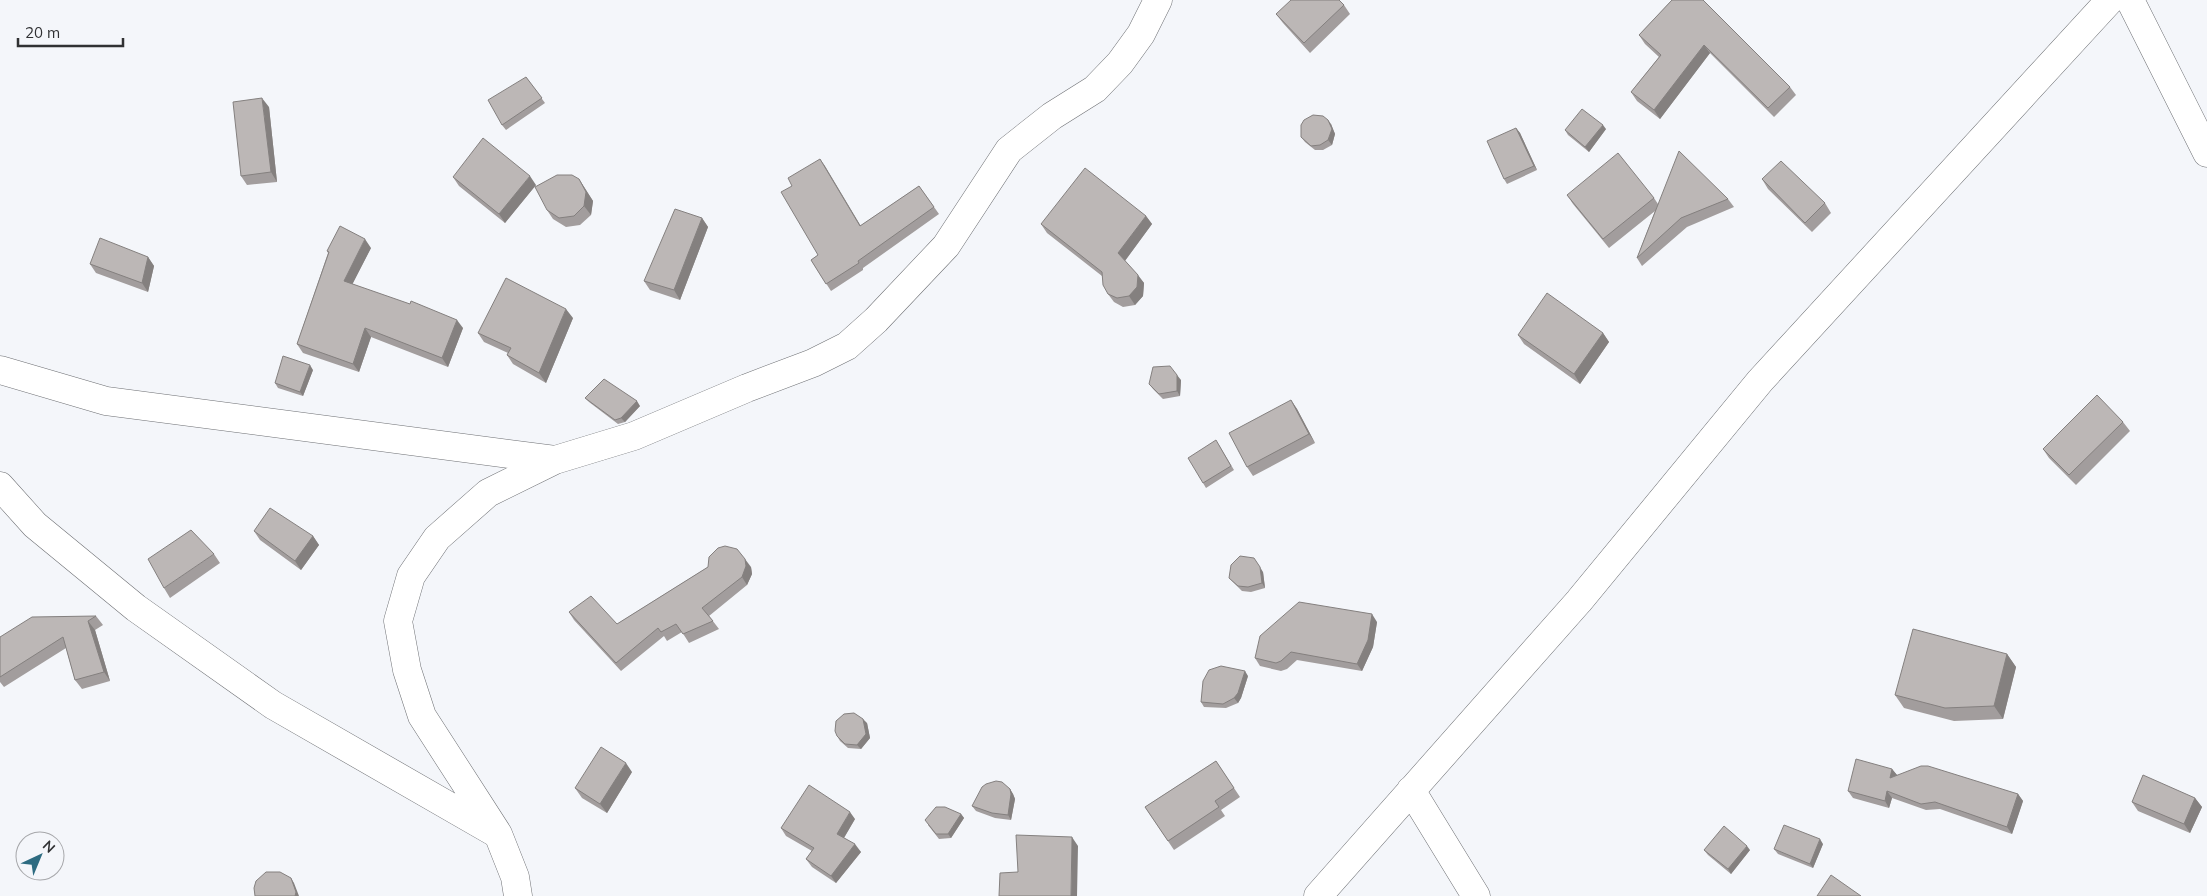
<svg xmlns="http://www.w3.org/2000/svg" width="2207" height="896" font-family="Mulish,sans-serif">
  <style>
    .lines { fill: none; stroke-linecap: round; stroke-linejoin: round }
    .minor-casing { stroke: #6d6f73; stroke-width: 29 }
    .minor { stroke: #fff; stroke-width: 28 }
    .wall { fill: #a29d9d }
    .shaded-wall { fill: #84807f }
    .building { fill: #bcb7b6; stroke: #84807f }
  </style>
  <rect width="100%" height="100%" fill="#f4f6fa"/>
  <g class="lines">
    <g class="minor-casing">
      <path id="minor" d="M2130,0L2207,153
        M0,370L106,401L555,460
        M0,486L35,525L136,608L273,705L494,832
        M1411,790L1476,896
        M518,896L515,877L498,834L422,716L407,670L398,621L411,576L437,538L488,493L555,460L634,436L747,388L813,363L847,346L876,320L946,246L1009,150L1052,116L1095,89L1120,63L1141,34L1158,0
        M1318,896L1579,601L1760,381L2110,0"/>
    </g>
    <use href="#minor" class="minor"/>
  </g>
  <path class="wall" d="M1672,0L1790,87L1796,95L1774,117L1710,53L1660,119L1637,101L1631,92L1659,57L1645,44L1639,35Z
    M1344,5L1350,14L1310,53L1283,23L1276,14Z
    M526,77L545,103L506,130L502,125Z
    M269,107L277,182L247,185L241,176Z
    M1331,124L1335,134L1332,145L1323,150H1315L1305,142L1301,137Z
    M1516,128L1520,133L1537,170L1507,184L1504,179Z
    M1606,129L1589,152L1568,135L1565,130Z
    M820,159L860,226L919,186L939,214L863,268V270L831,291L811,260L818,255L792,186Z
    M453,177L536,185L505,223L459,186Z
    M579,179L593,201L591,215L580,225L566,227L553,219L547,210Z
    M1762,179L1825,203L1831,213L1812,232L1768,189Z
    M1567,195L1654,198L1658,204L1728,199L1734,207L1687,227L1642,266L1637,258L1655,211L1609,248L1573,204Z
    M1146,216L1152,224L1125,261L1144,283L1143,296L1135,305L1123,307L1114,302L1108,294L1102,276L1047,233L1041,224Z
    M702,218L708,227L680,300L650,290L644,281Z
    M371,248L352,284L463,328L448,367L371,337L359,372L303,353L297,344L328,253L327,251Z
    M148,257L154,266L148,292L96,273L90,264Z
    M573,318L546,383L513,364L507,355L508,353L484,342L478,333Z
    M1603,333L1609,342L1580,384L1524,344L1518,335Z
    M313,370L303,396L278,388L275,383Z
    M1181,380L1180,396L1163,399L1153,389L1149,384Z
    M585,398L640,406L625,422L618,424L589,402Z
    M1291,400L1297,409L1315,443L1253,476L1247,467Z
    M2123,422L2130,431L2076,485L2049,458L2043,449Z
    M1219,445L1234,470L1206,488L1203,483Z
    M254,531L313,536L319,545L301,570L260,540Z
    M214,554L220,563L170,598L164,588Z
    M708,567H751L752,574L747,585L709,616L719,629L689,643L682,632L667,641L664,636L621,671L574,620L569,612L617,624Z
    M1263,572L1265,588L1251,592L1242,591L1229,578Z
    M96,616L103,625L95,630L110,681L82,689L75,680L66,648L4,687L0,682V637Z
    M1377,622L1373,647L1362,671L1297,660L1287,669L1281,671L1260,666L1255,658Z
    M2007,654L2016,667L2003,719L1954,721L1904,708L1895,695Z
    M1248,676L1241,698L1238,703L1226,708L1204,707L1201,702Z
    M867,723L870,738L861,749L848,748L840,741L837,736Z
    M1216,761L1240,797L1221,810L1225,816L1174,850L1145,807Z
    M1892,769L1897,775L2018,794L2023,801L2012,834L1940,809L1926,810L1892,798L1889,808L1853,798L1848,791Z
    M632,772L607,813L582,798L575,788Z
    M1010,789L1013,794L1015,799L1011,820L995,818L976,811L972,806Z
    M2195,798L2202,807L2190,833L2138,811L2132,802Z
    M961,814L964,818L951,838L939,839L928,825Z
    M855,819L844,838L861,852L836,883L812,867L806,859L812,851L786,836L781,828Z
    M1823,844L1813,868L1778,854L1774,849Z
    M1704,850H1750L1731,874L1708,855Z"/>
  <path class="shaded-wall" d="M1704,45L1710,53L1660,119L1654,110Z
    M262,98L269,107L277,182L271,172Z
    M1328,120L1331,124L1335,134L1332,145L1328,140Z
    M1603,125L1606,129L1589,152L1585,147Z
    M1516,128L1520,133L1537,170L1534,166Z
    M820,159L825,166L865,233L860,226Z
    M530,176L536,185L505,223L499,214Z
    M579,179L593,201L591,215L584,206Z
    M1146,216L1152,224L1124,262L1118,253Z
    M702,218L708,227L680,300L674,290Z
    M365,239L371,248L350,289L344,281Z
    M148,257L154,266L148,292L142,283Z
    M1138,275L1144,283L1143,296L1135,305L1129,296Z
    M566,309L573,318L546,383L539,373Z
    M457,320L463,328L448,367L442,358Z
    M365,328L371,337L359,372L353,364Z
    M1603,333L1609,342L1580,384L1574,374Z
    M310,365L313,370L303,396L300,392Z
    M1177,375L1181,380L1180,396L1177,391Z
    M1291,400L1297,409L1315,443L1309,434Z
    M637,401L640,406L625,422L621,418Z
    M313,536L319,545L301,570L295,561Z
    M745,559L751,567L752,574L747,585L742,577Z
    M1260,567L1263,572L1265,588L1262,583Z
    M1372,614L1377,622L1373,647L1362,671L1357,664Z
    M88,621L95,630L110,681L104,672Z
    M2007,654L2016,667L2003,719L1994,706Z
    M1245,671L1248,676L1241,698L1238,703L1234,698Z
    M863,719L867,723L870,738L861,749L857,745Z
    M626,763L632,772L607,813L600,804Z
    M1892,769L1897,775L1890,778Z
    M1010,789L1013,794L1015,799L1011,820L1008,815Z
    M1887,791L1892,798L1889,808L1885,801Z
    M2018,794L2023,801L2012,834L2007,827Z
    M2195,798L2202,807L2190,833L2184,824Z
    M850,812L855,819L842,841L837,834Z
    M961,814L964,818L951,838L948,834Z
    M1072,837L1078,846L1077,896H1071Z
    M1820,839L1823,844L1813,868L1810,864Z
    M855,844L861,852L836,883L831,876Z
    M1747,846L1750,850L1731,874L1728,869Z
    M291,878L294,883L299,896H295Z"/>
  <path class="building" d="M1291,0H1339L1344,5L1304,43L1276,14Z
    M1672,0H1703L1790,87L1768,108L1704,45L1654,110L1631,92L1661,55L1639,35Z
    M526,77L542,98L502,125L488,100Z
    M262,98L271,172L241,176L233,102Z
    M1582,109L1603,125L1585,147L1565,130Z
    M1313,115L1323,116L1328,120L1332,129L1328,140L1320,145L1311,146L1301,137V125L1304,120Z
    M1516,128L1534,166L1504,179L1487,141Z
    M483,138L530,176L499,214L453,177Z
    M1679,151L1728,199L1681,218L1637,258Z
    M1618,153L1654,198L1603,239L1567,195Z
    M820,159L860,226L919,186L934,207L858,261L859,263L826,284L811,260L818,255L781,192L792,186L788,178Z
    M1781,161L1825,203L1805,223L1762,179Z
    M1085,168L1146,216L1118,253L1138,275L1137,287L1129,296L1117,298L1108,294L1103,285L1102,272L1041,224Z
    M557,175H572L579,179L586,192L584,206L574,216L559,218L547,210L535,187Z
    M675,209L702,218L674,290L644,281Z
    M340,226L365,239L344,281L410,304L411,301L457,320L442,358L365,328L353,364L297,344L329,252L327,251Z
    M100,238L148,257L142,283L90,264Z
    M506,278L566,309L539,373L507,355L511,348L478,333Z
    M1547,293L1603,333L1574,374L1518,335Z
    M283,356L310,365L300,392L275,383Z
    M1170,366L1177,375V391L1159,394L1149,384L1153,367Z
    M604,379L637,401L621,418L615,420L585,398Z
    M2097,395L2123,422L2069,475L2043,449Z
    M1291,400L1309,434L1247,467L1229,433Z
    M1216,440L1231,466L1203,483L1188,458Z
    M270,508L313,536L295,561L254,531Z
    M191,530L214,554L164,588L148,559Z
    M725,546L737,549L745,559L746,566L742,577L702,608L713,621L683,634L676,624L661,632L658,628L616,663L569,612L591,596L617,624L708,567L709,557L718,548Z
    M1240,556L1254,558L1260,567L1262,583L1248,587L1238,586L1229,578L1231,565Z
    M1299,602L1372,614L1368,640L1357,664L1291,652L1281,661L1276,663L1255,658L1260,636Z
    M96,616L88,621L104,672L75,680L63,637L0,677V637L32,617Z
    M1913,629L2007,654L1994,706L1945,708L1895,695Z
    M1221,666L1245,671L1238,693L1234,698L1223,704L1201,702L1203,681L1209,670Z
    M854,713L863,719L866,734L857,745L845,744L837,736L835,731L836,721L844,714Z
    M601,747L626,763L600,804L575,788Z
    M1856,759L1892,769L1890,778L1921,766H1928L2018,794L2007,827L1935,802L1921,804L1887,791L1885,801L1848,791Z
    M1216,761L1234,788L1215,801L1219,807L1168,841L1145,807Z
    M2143,775L2195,798L2184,824L2132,802Z
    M996,781L1002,782L1010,789L1011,794L1008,815L992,813L972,806L982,787L986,784Z
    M809,785L850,812L837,834L855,844L831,876L806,859L814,848L781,828Z
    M936,807H945L961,814L948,834H936L925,820Z
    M1784,825L1820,839L1810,864L1774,849Z
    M1724,826L1747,846L1728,869L1704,850Z
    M1016,835L1072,837L1071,896H999L1000,873L1018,872Z
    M266,872H280L291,878L296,892L295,896H255L254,888L256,881Z
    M1831,875L1861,896H1817Z"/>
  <g transform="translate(40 856) rotate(44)"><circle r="24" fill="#f4f6fa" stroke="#a6a7aa"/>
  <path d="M0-4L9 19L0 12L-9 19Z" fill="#2d6b81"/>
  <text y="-8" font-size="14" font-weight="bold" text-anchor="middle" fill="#303133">N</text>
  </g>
  <path d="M18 38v8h105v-8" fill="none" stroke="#303133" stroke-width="2.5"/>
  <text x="25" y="38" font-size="15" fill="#303133" stroke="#f4f6fa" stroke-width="4" paint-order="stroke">20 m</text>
</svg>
